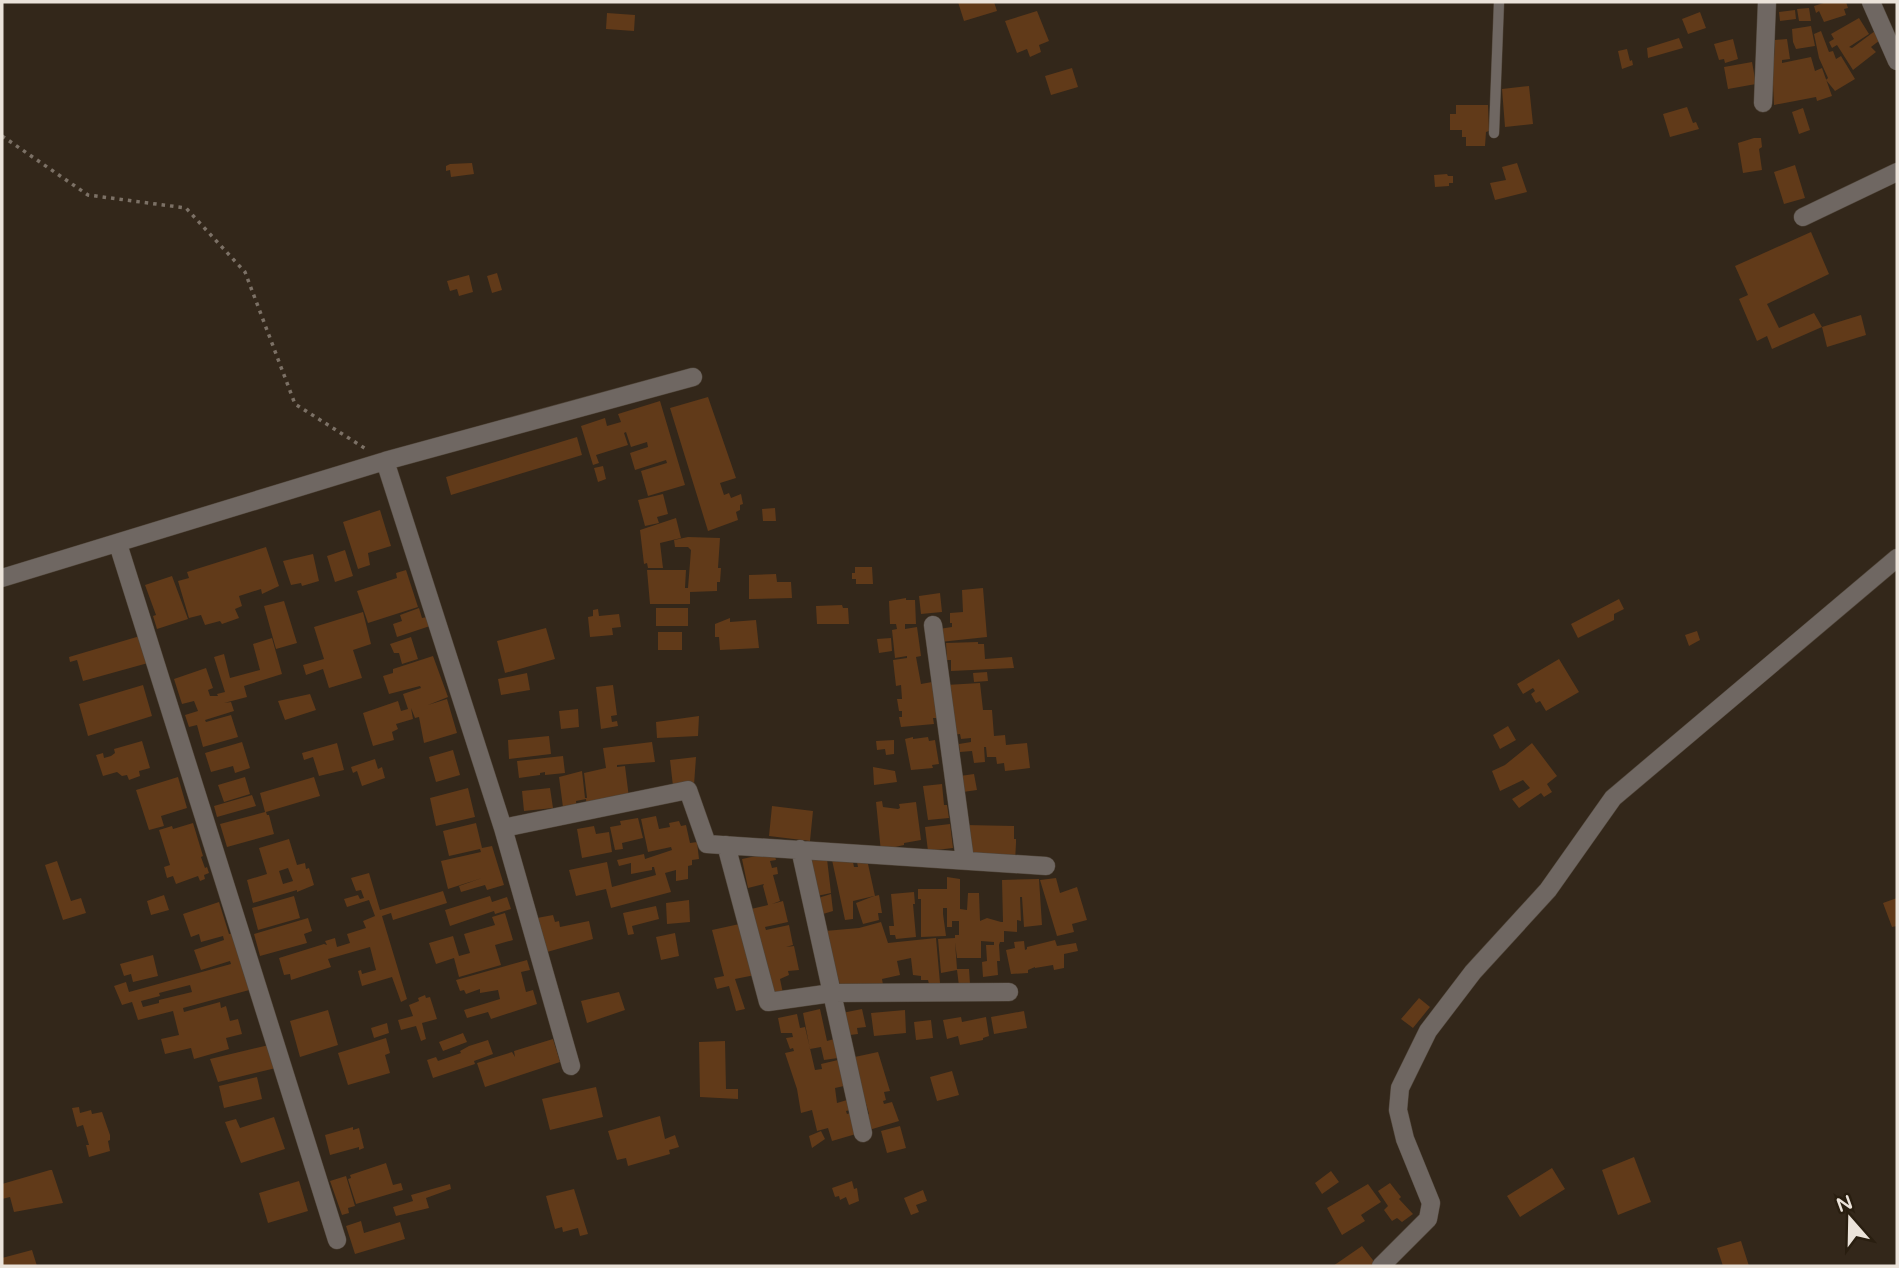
<svg xmlns="http://www.w3.org/2000/svg" width="1899" height="1268" font-family="'Varela Round',sans-serif">
  <style>
    .building { fill: #613a19; fill-rule: evenodd }
    .lines { fill: none; stroke-linecap: round; stroke-linejoin: round }
    .lane-casing { stroke: #504539; stroke-width: 11 }
    .street-casing { stroke: #504539; stroke-width: 19 }
    .path { stroke: #7c7166; stroke-width: 3.5; stroke-dasharray: 3.5 5; stroke-linecap: butt }
    .lane { stroke: #6f6762; stroke-width: 10 }
    .street { stroke: #6f6762; stroke-width: 18 }
  </style>
  <rect width="100%" height="100%" fill="#33271a"/>
  <path class="building" d="M958,2H994L997,11L964,21Z
    M1827,2H1846L1848,8L1844,9L1846,15L1824,22L1819,11L1816,13L1814,6Z
    M1809,8L1811,21H1799L1797,9Z
    M1795,10L1796,19L1780,21L1779,12Z
    M1037,11L1049,41L1039,45L1041,52L1030,57L1027,49L1017,53L1005,21Z
    M1700,12L1706,28L1688,34L1682,19Z
    M607,13L635,15L634,31L606,29Z
    M1859,18L1869,34L1849,47L1852,48L1879,28L1884,37L1871,47L1876,52L1853,70L1837,45L1832,48L1829,42L1834,39L1831,34Z
    M1811,26L1815,46L1796,49L1793,42L1792,29Z
    M1821,31L1829,52L1833,51L1836,59L1841,56L1855,79L1835,91L1826,80L1828,78L1819,58L1814,34Z
    M1679,38L1683,48L1648,58L1647,48Z
    M1733,39L1738,59L1725,63L1724,59L1719,60L1714,44Z
    M1787,39L1790,59L1782,60V63L1811,57L1815,71L1822,68L1832,96L1817,101L1816,97L1774,105L1772,63L1774,58L1775,40Z
    M1627,49L1630,61L1632,60L1633,65L1622,69L1618,51Z
    M1752,62L1756,84L1728,89L1724,67Z
    M1072,68L1078,87L1051,95L1045,76Z
    M1529,86L1533,124L1505,127L1502,89Z
    M1456,105H1488L1489,131L1486,132L1485,146H1466V137H1462V130H1450V114H1456Z
    M1687,107L1693,123L1696,122L1699,129L1670,137L1663,114Z
    M1803,108L1810,130L1799,134L1792,112Z
    M1754,138H1761L1762,147L1759,149L1762,170L1743,173L1738,143Z
    M472,163L474,174L451,177L450,170L446,171V166L450,164Z
    M1517,163L1527,192L1495,200L1490,183L1506,180L1502,167Z
    M1795,165L1805,198L1784,204L1774,172Z
    M1447,174L1448,176H1453V183H1449V186L1435,187L1434,175Z
    M1811,232L1829,274L1767,304L1779,328L1814,313L1822,327L1861,315L1866,335L1827,347L1822,327L1772,349L1767,336L1757,341L1739,299L1748,295L1735,266Z
    M497,273L502,290L492,293L487,276Z
    M469,275L473,292L459,296L457,289L450,291L447,281Z
    M708,397L736,478L720,483L724,495L729,493L731,498L741,494L743,504L740,505V510L736,512L738,520L708,531L670,408Z
    M660,401L685,485L648,496L641,471L667,463L666,460L635,470L630,453L648,447L647,442L631,447L626,432L624,433L628,445L596,455L599,463L593,465L581,426L605,418L607,426L621,422L618,414Z
    M577,437L582,455L451,495L446,477Z
    M603,466L606,479L598,482L594,468Z
    M663,494L668,514L657,517L659,523L645,526L638,500Z
    M775,508L776,521H763L762,509Z
    M380,510L391,546L368,553L370,565L358,569L343,522Z
    M676,518L681,538L660,543L663,568H648L647,563L644,564L640,530Z
    M688,537L720,538L718,568H721L720,582H717V591L690,592V604H650L647,570H686L685,588H688L691,550L688,547H675L674,540Z
    M266,547L279,586L262,594L261,589L239,596L242,606L235,609L239,618L222,624L220,621L205,625L201,615L189,618L178,581L189,578L187,572Z
    M345,550L353,576L335,582L327,556Z
    M313,554L319,581L302,586L301,583L291,585L283,561Z
    M855,567H872L873,584H856V579H852V573H855Z
    M406,570L418,607L368,623L357,591L397,578L396,573Z
    M776,574L777,582H791L792,598L749,599V575Z
    M172,576L188,619L157,629L153,616L156,615L145,585Z
    M983,588L987,637L940,642L939,629L952,627V623H950V613L963,612L962,590Z
    M940,593L942,612L921,614L919,596Z
    M906,598V600H915L916,624H905V629L917,627L921,656L916,657L921,684L932,682L938,718H933L934,724L901,727L899,717H902V711H899L897,699H902L901,685L896,686L893,660L907,658V656L895,658L892,630L897,629L896,624H890L889,601Z
    M1619,599L1624,609L1614,614V620L1578,638L1571,624Z
    M284,601L297,643L276,649L264,606Z
    M842,605L843,608H848L849,624H817L816,606Z
    M419,608L422,618L427,617L430,626L397,637L393,624L402,621L400,615Z
    M656,608H688V626H656Z
    M598,609L599,616L619,614L621,627L612,628L613,635L590,637L588,617L593,616V610Z
    M363,612L371,644L353,650L362,678L329,688L323,669L306,675L303,665L324,659L314,627Z
    M730,618V622L756,620L759,648L720,650L719,637H715V624Z
    M546,628L555,659L505,673L497,641Z
    M1697,631L1700,640L1689,646L1685,635Z
    M658,632H682V650H658Z
    M140,636L148,663L83,681L77,660L70,662L69,657Z
    M411,637L418,659L402,664L399,653H394L390,644Z
    M272,638L282,674L244,686L247,697L224,703L231,702L234,711L205,720L206,722L231,715L238,737L203,747L197,725L189,727L185,715L198,711L194,701L182,704L174,679L206,668L213,688L208,690L210,696H218L217,694L225,692L214,657L224,654L230,678L260,670L253,644Z
    M891,638L892,651L879,653L877,639Z
    M978,642V644H984L985,659L1012,657L1014,668L951,671V660H947L946,643Z
    M433,656L448,697L428,705L447,699L457,733L424,743L419,717L415,718L411,708L413,719L396,724L398,729L392,732L394,740L373,746L363,713L398,701L401,711L408,709L403,694L421,688L420,686L389,694L383,676L393,673V669Z
    M1559,659L1579,692L1546,711L1540,701L1536,703L1531,694L1535,691L1533,688L1523,694L1517,684Z
    M987,672L988,681L974,682L973,673Z
    M527,673L530,690L501,695L498,679Z
    M980,683L983,710H992L994,736L1005,735L1006,745L1027,743L1030,768L1005,771L1004,763L997,764L996,757H987L986,747H984L985,762L974,763L972,751L960,752L959,744L971,742V738L961,739L960,734L953,735L946,685Z
    M143,685L152,716L88,736L79,704Z
    M613,685L617,715L611,716L612,722L617,721L618,726L601,729L596,687Z
    M310,694L316,710L285,720L278,701Z
    M578,709L579,727L561,729L559,711Z
    M699,716L698,736L657,738L656,722Z
    M1508,726L1516,740L1500,749L1493,735Z
    M549,736L551,754L509,759L508,740Z
    M913,737V739L928,737L929,741L935,740L939,764L932,765L933,768L911,770L905,739Z
    M894,740V754L886,755L885,749L877,750L876,741Z
    M142,741L150,768L139,771L140,776L129,780L127,775L122,776L117,772L103,776L96,755L103,753L104,758L111,756L115,753L114,749Z
    M242,742L250,768L235,773L233,766L211,772L205,753Z
    M652,742L655,762L617,765V767L625,766L630,806L587,811L586,799L576,801L577,813L564,815L559,777L582,771L585,798H587L584,773L606,768L603,748Z
    M337,743L344,770L319,776L313,757L304,760L302,753Z
    M1532,743L1557,776L1547,784L1552,792L1544,797L1541,793L1519,808L1512,799L1530,788L1523,780L1500,791L1492,771L1505,765Z
    M453,750L460,775L436,782L429,757Z
    M563,756L565,773L545,775V772L540,773V775L519,778L517,761Z
    M696,757L694,785L674,795L670,760Z
    M375,759L378,769L382,767L385,778L362,786L357,771L353,773L351,767Z
    M873,767L895,771L897,782L874,785Z
    M974,774L977,790L963,792L960,776Z
    M178,777L187,808L161,816L164,826L149,830L136,790Z
    M245,777L250,794L224,802L218,785Z
    M314,777L320,796L266,812L267,815H269L274,834L227,847L220,824L265,812L260,793Z
    M942,784L944,805H947L949,818L928,820L923,786Z
    M468,788L475,817L436,826L430,798Z
    M550,788L553,808L524,811L522,791Z
    M252,795L256,806L217,817L214,806Z
    M882,801L883,807L898,809L900,808L899,804L916,802L921,840L904,843V845L895,847L894,854L881,852L876,802Z
    M772,806L813,811L810,841L769,836Z
    M656,816L659,829L670,827L669,823L679,821L681,826L686,825L690,843L697,842L699,859L692,860V865L688,866V879L676,881V870L665,873L671,892L611,908L606,889L576,896L569,870L607,862L612,887L656,875L654,867H652V870L631,874V863L619,866L617,860L644,854L645,859L672,850L671,847L648,852L641,819Z
    M638,818L643,838L622,843L623,849L615,850L610,827L621,825L620,821Z
    M193,823L203,856L201,857L205,868L207,867L209,873L204,875L205,879L200,881L198,876L176,884L173,876L167,878L164,867L170,865L159,830L172,826L173,829Z
    M476,823L482,848L492,846L504,885L487,890L485,885L461,892L459,886L482,878L448,889L441,861L481,852L480,849L449,856L443,831Z
    M950,824L953,848L928,851L925,827Z
    M965,825L1014,826V839H1016V843L1015,862H972Z
    M594,826L596,834L609,832L612,852L582,858L577,829Z
    M289,839L297,865L305,863L306,869L309,868L314,885L297,892V890L253,903L247,880L267,874L259,848ZM288,868L293,881L283,884L279,871Z
    M774,852L776,860L770,861L772,868L777,867L778,874L773,875L780,901L772,904L783,901L788,922L765,927L766,930L789,925L793,945L786,947L794,946L799,970L788,971L789,975L780,979L784,998L775,1000L751,909L768,905L763,886L764,884L748,888L742,859Z
    M827,859L831,893L817,896L810,860Z
    M832,860L853,862L854,867H858L857,862L868,864L875,896L879,895L882,913H878L879,920L863,924L856,903L874,896L853,901V919L845,920Z
    M57,861L71,901L81,898L86,913L63,920L45,865Z
    M369,873L380,910L443,891L447,903L393,920L391,913L382,916L407,999L401,1002L392,977L362,986L358,971L361,970L362,974L376,970L370,947L328,959L331,967L291,980L290,974L284,975L279,958L324,944L327,945L325,941L335,938L337,947L350,943L347,934L366,928L363,921L375,916L369,900L347,907L344,899L358,895L360,899L364,898L361,890L356,891L351,878Z
    M947,877L960,879V909L967,910L968,893H979L980,921L987,918L1001,922H1003L1002,880L1039,879L1042,925L1024,927L1022,897H1020L1021,921L1017,920V932L1004,931V942H1000L999,945L1000,961H997L998,975L983,977L982,962L987,961L986,945H994V942L981,941V958H957L955,942L957,969H969L970,984L959,986L957,970L941,973L938,939L955,938V935H959V921H952V927H947V908H943V914L946,936L921,937V899H918V889H947Z
    M1056,878L1060,893L1077,887L1087,920L1072,924L1074,932L1057,936L1040,880Z
    M914,892L915,904H913L916,937L896,939L895,935H890L889,926H894L891,894Z
    M831,894L833,911L823,914L818,898Z
    M164,895L169,910L151,915L147,901Z
    M294,896L300,918L258,930L252,908Z
    M490,896L492,902L507,897L511,909L495,914L494,911L450,926L445,910Z
    M1897,898V926L1892,927L1883,903Z
    M689,900L690,922L667,924L666,903Z
    M219,902L229,934L235,933L253,989L183,1008L184,1012L220,1002L221,1008L226,1006L230,1021L238,1019L242,1034L226,1038L229,1049L194,1059L191,1048L165,1054L161,1039L179,1035L173,1011L138,1020L132,1002L122,1005L114,986L126,982L129,992L231,964L230,961L201,970L194,950L224,940L223,936L201,942L199,934L191,937L183,914ZM190,985L192,992L159,1000V1003L143,1007L141,1001L160,996L159,993Z
    M656,906L659,919L632,926L634,934L628,935L623,913Z
    M505,913L513,940L495,945L501,965L459,977L454,958L436,964L429,943L453,936L459,956L470,953L464,934L495,925L492,917Z
    M553,915L555,922L559,921L560,927L589,921L593,939L547,952L537,918Z
    M308,918L312,931L304,934L307,943L260,956L254,934Z
    M881,922L888,943L936,938L940,983L929,984L928,980H921V976L913,975L911,958L897,961L900,975L882,979L884,990L841,989L825,931L859,928Z
    M744,923L755,975L735,979L745,1009L736,1011L729,986L717,989L714,978L724,976L712,930Z
    M675,933L679,956L661,960L656,937Z
    M1055,940L1057,946L1076,943L1078,951L1064,954V968L1054,970L1053,965L1035,968V967L1028,970V973L1011,974L1006,950L1015,948L1014,942L1024,941L1025,950L1027,949V947Z
    M153,955L158,976L133,982L131,974L124,976L120,964Z
    M527,960L530,970L521,972L526,992L533,990L537,1004L491,1019L488,1012L467,1018L464,1010L500,999L498,990L480,993V989L466,994L464,990L460,991L456,980Z
    M619,992L625,1010L587,1023L581,1001Z
    M425,995L426,998L430,997L437,1019L422,1023L426,1039L421,1041L416,1026L401,1030L398,1020L413,1016L409,1005L419,1001L418,998Z
    M1419,998L1430,1007L1413,1028L1401,1019Z
    M820,1009L827,1041L834,1039L838,1058L824,1060L821,1047L810,1049L803,1013Z
    M862,1009L866,1027L857,1028L858,1034L850,1035V1031L846,1032L842,1013Z
    M328,1010L338,1045L300,1057L290,1021Z
    M905,1010L906,1033L874,1036L871,1013Z
    M1024,1011L1027,1028L994,1034L991,1017Z
    M797,1014L800,1028L805,1027L815,1070L822,1069L821,1064L838,1060L844,1086L835,1088L837,1103L847,1100L850,1110L846,1111L847,1114L850,1113L856,1134L832,1141L828,1128L817,1131L812,1110L801,1113L797,1089L785,1053L794,1051L793,1048L790,1049L786,1038L793,1037L792,1033H781L778,1018Z
    M961,1017L962,1022L986,1017L989,1036L983,1038V1040L960,1045L958,1036L947,1039L943,1020Z
    M931,1020L933,1038L916,1040L914,1022Z
    M387,1023L389,1033L374,1038L371,1028Z
    M463,1033L467,1042L443,1051L439,1042Z
    M386,1038L390,1053L385,1055L390,1073L348,1085L338,1053Z
    M553,1039L560,1062L485,1087L477,1063L512,1052L515,1057L514,1051Z
    M488,1040L493,1054L474,1061L475,1064L433,1078L427,1060L436,1057L438,1061L461,1053L460,1051L469,1046Z
    M725,1041L726,1089H738V1099L700,1097L699,1042Z
    M269,1045L276,1068L218,1082L210,1059Z
    M878,1052L890,1091L884,1092L886,1100L883,1101L884,1104L892,1102L899,1121L869,1130L865,1115L869,1114L864,1097L857,1099L850,1058Z
    M952,1071L959,1095L937,1101L930,1077Z
    M257,1077L262,1099L224,1108L219,1086Z
    M596,1087L603,1117L550,1130L542,1099Z
    M79,1107L80,1113L91,1110L92,1114L102,1112L110,1135V1140L108,1141L110,1151L89,1157L86,1145H89L83,1125L77,1127L72,1108Z
    M660,1116L665,1139L675,1135L679,1147L669,1150L670,1154L628,1166L626,1158L617,1160L608,1131Z
    M274,1117L285,1149L241,1163L225,1122L236,1119L240,1128Z
    M900,1126L906,1148L887,1153L881,1131Z
    M353,1127V1130L359,1128L364,1148L359,1150V1147L330,1155L325,1135Z
    M821,1131L825,1139L812,1148L809,1136Z
    M1634,1157L1651,1202L1618,1215L1602,1170Z
    M386,1163L393,1185L401,1183L403,1190L356,1204L348,1179L351,1178L350,1175Z
    M1552,1168L1565,1189L1520,1217L1507,1196Z
    M50,1170H52L63,1203L14,1212L10,1197L2,1199V1184Z
    M1331,1171L1339,1182L1322,1194L1315,1183Z
    M346,1176L355,1206L348,1208L349,1213L342,1215L330,1181Z
    M299,1181L308,1211L268,1223L259,1193Z
    M852,1181L854,1189L857,1188L859,1201L849,1205L846,1197L840,1200L839,1196L835,1197L832,1188Z
    M1390,1183L1401,1197L1399,1199L1413,1214L1402,1222L1397,1218L1392,1221L1384,1210L1388,1206L1378,1191Z
    M450,1184L451,1189L426,1198L429,1208L396,1216L393,1207L413,1201L411,1195Z
    M1368,1184L1381,1202L1361,1215L1365,1221L1342,1235L1327,1208Z
    M574,1189L588,1234L580,1236L578,1228L563,1232L562,1227L555,1229L546,1196Z
    M923,1190L927,1201L916,1205L919,1212L911,1215L904,1198Z
    M361,1221L364,1233L400,1222L405,1239L355,1254L346,1226Z
    M1741,1241L1749,1266H1723L1717,1248Z
    M1362,1246L1376,1264L1374,1266H1333Z
    M32,1250L37,1266H2V1258Z"/>
  <g class="lines">
    <g class="lane-casing">
      <path id="lane" d="M1494,133L1499,2"/>
    </g>
    <g class="street-casing">
      <path id="street" d="M1871,2L1897,61
        M1763,103L1767,2
        M1803,217L1897,172
        M385,461L503,828L571,1066
        M118,544L337,1240
        M2,578L385,461L693,377
        M933,625L965,860
        M503,828L688,790L707,844L1046,866
        M726,845L768,1002L832,993L1009,992
        M800,849L863,1133
        M1381,1266L1428,1219L1431,1203L1405,1139L1398,1110L1400,1088L1428,1031L1473,972L1548,890L1613,798L1897,558"/>
    </g>
    <path class="path" d="M2,136L88,195L186,208L245,272L295,404L366,449"/>
    <use href="#lane" class="lane"/>
    <use href="#street" class="street"/>
  </g>
  <rect width="1899" height="1268" fill="none" stroke="#ebe3da" stroke-width="7"/>
  <g transform="translate(1850 1219) rotate(340)" stroke="#291e10" stroke-width="5" paint-order="stroke">
  <path d="M0-5L12 26L0 18L-12 26Z" fill="#ebe3da"/>
  <text y="-10" font-size="19" font-weight="bold" text-anchor="middle" fill="#ebe3da">N</text>
  </g>
</svg>
